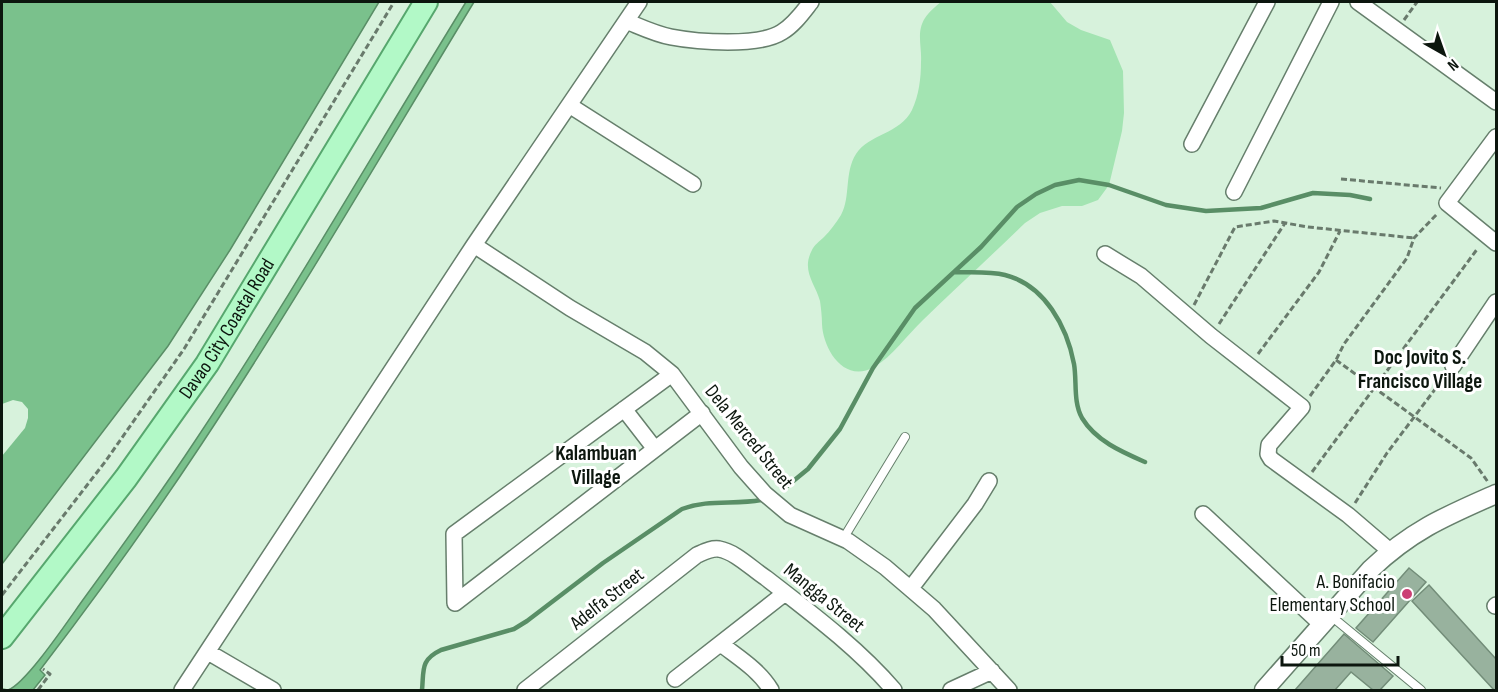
<svg xmlns="http://www.w3.org/2000/svg" width="1498" height="692" font-family="'Sofia Sans Condensed',sans-serif">
  <style>
    .green { fill: #a3e4b2 }
    .water { fill: #7ac18c; stroke: #598e66; stroke-width: 1.5 }
    .pier { fill: #d7f2dc }
    .lines { fill: none; stroke-linecap: round; stroke-linejoin: round }
    .stream { stroke: #598e66; stroke-width: 4.5 }
    .building { fill: #98b29e; stroke: #738d79; stroke-width: 1.5 }
    .service-casing { stroke: #667f6c; stroke-width: 10 }
    .minor-casing { stroke: #667f6c; stroke-width: 18 }
    .tertiary-casing { stroke: #667f6c; stroke-width: 21 }
    .primary-casing { stroke: #57a76e; stroke-width: 26 }
    .path { stroke: #697a6c; stroke-width: 3; stroke-dasharray: 6 3; stroke-linecap: butt }
    .service { stroke: #fff; stroke-width: 8 }
    .minor { stroke: #fff; stroke-width: 15 }
    .tertiary { stroke: #fff; stroke-width: 18 }
    .primary { stroke: #b2f9c7; stroke-width: 22 }
    .poi-dot { fill: #cb4074; stroke: #fff; stroke-width: 2 }
    .labels { text-anchor: middle; dominant-baseline: central; stroke-width: 6; stroke-linejoin: round; paint-order: stroke }
    .street-label { font-size: 20px; fill: #0c160e; stroke: #fff }
    .poi-label { font-size: 20px; fill: #0c160e; stroke: #fff; text-anchor: end }
    .neighbourhood-label { font-size: 21px; font-weight: bold; fill: #0c160e; stroke: #fff }
  </style>
  <rect width="100%" height="100%" fill="#d7f2dc"/>
  <path class="green" d="M941,2H1050L1067,22L1081,30L1110,40L1123,71L1124,113L1122,131L1109,185L1098,200L1082,206H1062L1040,213L1025,223C991,256 957,287 923,320C907,335 893,356 874,367C844,384 823,349 822,324C822,317 821,308 820,301C815,283 801,271 812,250C814,245 820,241 824,237C830,231 836,223 841,215C851,197 844,173 856,154C869,134 900,134 912,110C919,95 921,78 921,62C922,46 916,32 925,18C929,12 936,6 941,2Z"/>
  <path class="water" d="M2,2H379L230,250L168,346L2,564Z
    M466,2H474C384,150 297,300 201,445C150,522 96,597 40,670L45,675L33,690H2V689L8,690C27,683 71,616 85,597C123,545 160,494 195,441C290,298 376,148 466,2Z"/>
  <path class="pier" d="M13,400L22,402L28,409V418L25,428L2,456V404Z"/>
  <g class="lines">
    <path class="stream" d="M954,272C970,273 989,271 1005,275C1045,285 1067,327 1074,364C1077,381 1073,402 1082,418C1096,441 1122,452 1145,462
      M786,487L808,469L840,429L873,368L915,308L981,247L1017,207L1036,194L1055,185L1079,180L1109,185L1166,205L1206,211L1261,208L1313,193L1350,195L1370,199
      M422,690C424,670 420,660 441,650L514,629L527,621L603,563L682,509C708,499 734,505 761,500"/>
  </g>
  <path class="building" d="M1409,568L1426,582L1373,642L1356,628Z
    M1429,585L1496,659V690H1494L1412,601Z
    M1344,634L1393,676L1380,690H1373L1351,672L1335,690H1295Z"/>
  <g class="lines">
    <g class="service-casing">
      <path id="service" d="M843,539L905,437
        M1331,616L1421,690"/>
    </g>
    <g class="minor-casing">
      <path id="minor" d="M1358,2L1496,102
        M626,21C641,27 655,34 671,37C697,42 759,47 782,32C794,25 803,12 811,2
        M569,105L693,184
        M1496,137L1447,203L1496,243
        M1192,144L1267,2
        M1234,192L1331,2
        M474,245L570,308L645,352L672,374L741,467L765,494L790,515L848,541L885,567L934,609L1009,690
        M1105,254L1141,276L1211,336L1302,407L1269,445L1268,454L1271,459L1348,515L1390,551
        M1453,366L1496,302
        M624,409L655,449
        M1203,514L1321,624
        M911,588L975,504L989,481
        M455,603L454,534L672,374
        M455,603L702,413
        M1495,606L1496,605
        M721,644C739,658 759,670 771,690
        M208,652L273,690
        M675,679L785,593
        M182,690L474,245L639,2
        M525,690L697,555C704,552 711,548 719,549C736,552 752,569 766,578C811,613 858,648 894,690
        M951,690L992,671"/>
    </g>
    <g class="tertiary-casing">
      <path id="tertiary" d="M1264,690L1371,569C1412,530 1446,516 1496,494"/>
    </g>
    <g class="primary-casing">
      <g id="primary">
        <path id="s1" d="M2,637L126,478L207,364L426,2"/>
      </g>
    </g>
    <path class="path" d="M1404,20L1417,2
      M1341,179L1441,188
      M1194,305L1235,227L1274,221L1308,227L1414,238
      M1219,324L1285,223
      M1258,354L1319,272L1340,231
      M1336,360L1471,458L1488,482
      M1310,396L1336,360L1344,344L1407,258L1414,238L1438,213
      M1312,472L1478,248
      M1355,503L1387,453L1445,376
      M2,595L105,462L184,349L394,2
      M38,690L50,674L43,669"/>
    <use href="#service" class="service"/>
    <use href="#minor" class="minor"/>
    <use href="#tertiary" class="tertiary"/>
    <use href="#primary" class="primary"/>
  </g>
  <circle class="poi-dot" cx="1407" cy="594" r="6"/>
  <g class="labels">
    <g class="street-label">
      <text stroke="none"><textPath href="#s1" startOffset="382">Davao City Coastal Road</textPath></text>
      <text transform="translate(749 437) rotate(51)">Dela Merced Street</text>
      <text transform="translate(824 598) rotate(39)">Mangga Street</text>
      <text transform="translate(607 599) rotate(-38)">Adelfa Street</text>
    </g>
    <g class="poi-label">
      <text x="1395" y="582">A. Bonifacio<tspan x="1395" dy="23">Elementary School</tspan></text>
    </g>
    <g class="neighbourhood-label">
      <text x="1420" y="357">Doc Jovito S.<tspan x="1420" dy="24">Francisco Village</tspan></text>
      <text x="596" y="453">Kalambuan<tspan x="596" dy="24">Village</tspan></text>
    </g>
  </g>
  <rect width="1498" height="692" fill="none" stroke="#0c160e" stroke-width="6"/>
  <g transform="translate(1444 54) rotate(140)" stroke="#ffffff" stroke-width="4.5" paint-order="stroke">
  <path d="M0-4.5L10 22L0 15L-10 22Z" fill="#0c160e"/>
  <text y="-9" font-size="16" font-weight="bold" text-anchor="middle" fill="#0c160e">N</text>
  </g>
  <path d="M1282 656v9h116v-9" fill="none" stroke="#0c160e" stroke-width="3"/>
  <text x="1291" y="656" font-size="18" fill="#0c160e" stroke="#ffffff" stroke-width="4.5" paint-order="stroke">50 m</text>
</svg>
